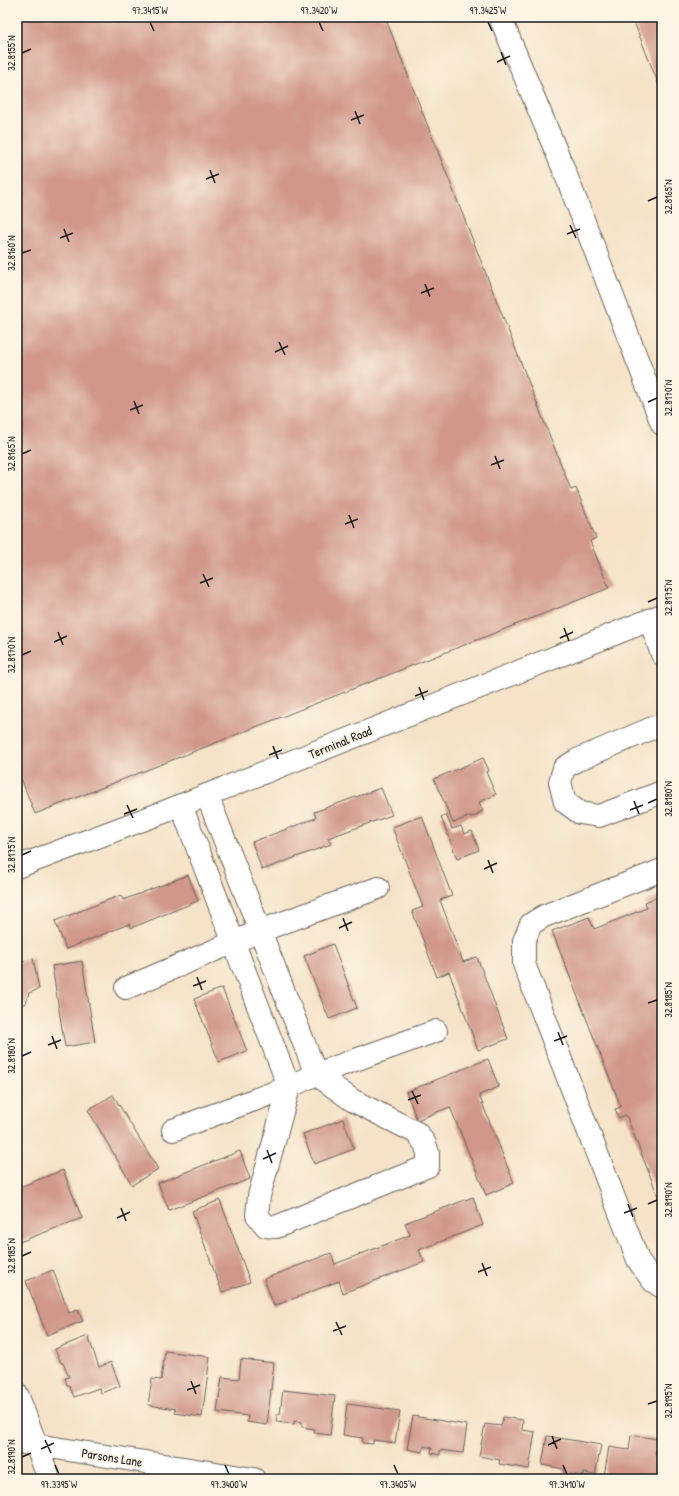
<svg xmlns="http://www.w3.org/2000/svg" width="679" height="1496" font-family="'Patrick Hand',sans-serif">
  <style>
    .building { fill: #d0978a }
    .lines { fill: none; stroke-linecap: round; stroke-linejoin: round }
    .minor-casing { stroke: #686158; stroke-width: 24 }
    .major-casing { stroke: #686158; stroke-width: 24 }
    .minor { stroke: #fff; stroke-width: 22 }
    .major { stroke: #fff; stroke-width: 22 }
    .ticks { fill: none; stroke: #1c1c1c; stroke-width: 1.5 }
    .labels { text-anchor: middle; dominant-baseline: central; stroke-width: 3.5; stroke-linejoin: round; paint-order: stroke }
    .street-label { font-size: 13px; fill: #1c1c1c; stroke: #fcf5e5 }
    .neatline { fill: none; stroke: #1c1c1c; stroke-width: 1.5 }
    .ticks-label { font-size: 10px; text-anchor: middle; fill: #1c1c1c }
  </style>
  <rect width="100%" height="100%" fill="#fcf5e5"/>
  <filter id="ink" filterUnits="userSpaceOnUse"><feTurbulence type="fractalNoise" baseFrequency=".025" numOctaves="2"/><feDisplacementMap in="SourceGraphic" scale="8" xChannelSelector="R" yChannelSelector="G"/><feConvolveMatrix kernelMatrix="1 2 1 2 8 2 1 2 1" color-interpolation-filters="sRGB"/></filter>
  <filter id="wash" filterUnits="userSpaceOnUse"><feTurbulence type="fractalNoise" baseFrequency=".012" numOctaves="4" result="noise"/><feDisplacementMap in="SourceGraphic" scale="16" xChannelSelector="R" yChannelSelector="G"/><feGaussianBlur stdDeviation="0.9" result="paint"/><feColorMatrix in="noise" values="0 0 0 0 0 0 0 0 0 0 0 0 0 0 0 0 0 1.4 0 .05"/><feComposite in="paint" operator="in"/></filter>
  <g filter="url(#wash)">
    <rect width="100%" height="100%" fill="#f5e2c7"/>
    <g id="blocks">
      <path class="building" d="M17,17H385L571,490L576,488L596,538L590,541L609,588L35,814L17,768Z
        M632,17H662V93Z
        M483,758L489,771L486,772L496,795L479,802L483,811L477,814L478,815L471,817L470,816L453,823L434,779Z
        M381,788L392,815L328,838L331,844L262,870L252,842L316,818L314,812Z
        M446,815L452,829L461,826L464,834L472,831L479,850L457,859L441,817Z
        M422,816L452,896L440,900L463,962L477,957L508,1039L478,1050L449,972L437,977L412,911L423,907L392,827Z
        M188,875L198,901L131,928L129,924L66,949L55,921L121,895L123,900Z
        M660,896L662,902V1206L626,1115L619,1118L615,1109L621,1107L552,931L589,917L594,929L647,908L645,902Z
        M333,944L357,1008L329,1019L304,956Z
        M33,958L39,989L29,993L26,1003L17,1006V964Z
        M82,961L95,1042L65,1047L52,966Z
        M222,988L247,1051L219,1062L194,999Z
        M488,1059L499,1087L479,1095L514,1183L486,1195L450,1107L417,1120L406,1092Z
        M113,1095L158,1169L132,1185L88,1110Z
        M343,1119L354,1149L314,1164L303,1134Z
        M240,1151L250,1179L169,1210L158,1183Z
        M63,1170L82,1218L17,1243V1188Z
        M473,1197L483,1225L419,1250L424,1262L343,1293L339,1281L274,1306L264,1279L331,1253L335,1264L410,1235L405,1223Z
        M220,1200L250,1282L222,1292L192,1211Z
        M53,1270L69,1313L78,1310L83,1321L47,1335L26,1281Z
        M88,1336L99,1367L111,1362L120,1386L101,1393L99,1388L74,1397L69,1385H67L65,1378L69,1377L63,1363H61L55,1349Z
        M165,1351L210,1357L202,1417L175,1413L176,1409L148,1405L152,1379L161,1380Z
        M241,1359L274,1363L267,1425L247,1422L248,1416L217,1412L222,1377L239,1379Z
        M283,1390L335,1396L330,1435L314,1433L315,1429L302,1427V1422L294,1421V1424L276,1422L277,1414H280Z
        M347,1404L400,1411L395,1443L373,1440V1444L362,1443L363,1438L343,1435Z
        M413,1416L467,1425L463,1453L440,1450V1455L431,1453L432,1448L424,1446L423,1452L407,1449Z
        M503,1417L523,1420L522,1430L535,1432L529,1469L499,1464L500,1460L479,1456L485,1424L501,1426Z
        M631,1435L658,1439L655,1454L662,1455L661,1479H624L604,1476L609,1447L629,1450Z
        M547,1436L601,1445L595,1475L584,1473V1476L563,1473L564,1469L542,1465Z"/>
    </g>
  </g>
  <g filter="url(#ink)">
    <use href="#blocks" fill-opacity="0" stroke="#686158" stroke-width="1"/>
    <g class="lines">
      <g class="minor-casing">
        <path id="minor" d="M500,17L564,170L662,424
          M650,620L662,654
          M662,724L577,760L564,768L560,782L565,802L580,813L599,816L662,792
          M181,805L289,1087L259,1196L257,1215L266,1226L276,1227L428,1166V1153L425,1144L417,1133L352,1100L316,1074L207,795
          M662,870L544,916L531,924L524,941V964L638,1260L653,1281L662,1287
          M126,988L260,931L378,888
          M173,1130L289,1087L316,1074L436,1031
          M17,1394L49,1479
          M17,1442L254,1479"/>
      </g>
      <g class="major-casing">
        <path id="major" d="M17,867L164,812L662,615"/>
      </g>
      <use href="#minor" class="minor"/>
      <use href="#major" class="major"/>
    </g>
  </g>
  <path class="ticks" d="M150,22L154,31M319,22L323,31M488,22L492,31M501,52L506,65M22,53L31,49M497,62L510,56M355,111L360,124M351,120L364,115M210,170L215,183M206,179L219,174M648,201L657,197M570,225L576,238M64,229L69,242M567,234L580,229M60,238L73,233M22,253L31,250M425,284L430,297M421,293L434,288M279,342L285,355M275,352L288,346M134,401L139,414M648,402L657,398M130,410L143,405M22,454L31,450M495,456L500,469M491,465L504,460M349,515L354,528M345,524L358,519M203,574L209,587M200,583L213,578M648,602L657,598M564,628L569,641M58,632L63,645M560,638L573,632M54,642L67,636M22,655L31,651M419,687L424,700M415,696L428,691M273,746L278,759M269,755L282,750M634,801L639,814M648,803L657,799M127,805L133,818M630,810L643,805M124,814L137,809M22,855L31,851M488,860L493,873M484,869L497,863M343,918L348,931M339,928L352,922M197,977L202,990M193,986L206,981M648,1003L657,1000M558,1032L563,1045M52,1036L57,1049M554,1041L567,1036M48,1045L61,1040M22,1056L31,1052M412,1091L418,1104M408,1100L421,1095M267,1150L272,1163M263,1159L276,1153M628,1204L633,1217M648,1204L657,1200M121,1208L126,1221M624,1213L637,1208M117,1218L130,1212M22,1256L31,1252M482,1263L487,1276M478,1272L491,1267M336,1322L342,1335M333,1331L346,1326M191,1381L196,1394M187,1390L200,1385M648,1404L657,1401M552,1436L557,1449M45,1440L51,1453M548,1445L561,1439M41,1449L54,1443M22,1457L31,1453M55,1465L59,1474M225,1465L229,1474M394,1465L398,1474M563,1465L567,1474"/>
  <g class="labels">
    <g class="street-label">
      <text transform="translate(340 742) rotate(-22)">Terminal Road</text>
      <text transform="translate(112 1457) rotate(9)">Parsons Lane</text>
    </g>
  </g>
  <rect width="679" height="1496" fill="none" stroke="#fcf5e5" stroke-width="44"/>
  <rect x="22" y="22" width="635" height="1452" class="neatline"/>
  <g class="ticks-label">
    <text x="150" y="14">97.3415°W</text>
    <text x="319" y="14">97.3420°W</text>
    <text x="488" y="14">97.3425°W</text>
    <text transform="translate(11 53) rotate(-90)" y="4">32.8155°N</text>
    <text transform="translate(668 197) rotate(-90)" y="4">32.8165°N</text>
    <text transform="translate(11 253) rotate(-90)" y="4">32.8160°N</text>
    <text transform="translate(668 398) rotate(-90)" y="4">32.8170°N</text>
    <text transform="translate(11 454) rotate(-90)" y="4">32.8165°N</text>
    <text transform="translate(668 598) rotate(-90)" y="4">32.8175°N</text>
    <text transform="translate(11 655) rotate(-90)" y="4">32.8170°N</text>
    <text transform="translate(668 799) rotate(-90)" y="4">32.8180°N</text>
    <text transform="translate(11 855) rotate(-90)" y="4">32.8175°N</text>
    <text transform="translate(668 1000) rotate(-90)" y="4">32.8185°N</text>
    <text transform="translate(11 1056) rotate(-90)" y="4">32.8180°N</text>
    <text transform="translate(668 1200) rotate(-90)" y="4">32.8190°N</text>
    <text transform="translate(11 1256) rotate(-90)" y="4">32.8185°N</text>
    <text transform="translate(668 1401) rotate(-90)" y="4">32.8195°N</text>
    <text transform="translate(11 1457) rotate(-90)" y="4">32.8190°N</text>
    <text x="59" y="1488">97.3395°W</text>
    <text x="229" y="1488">97.3400°W</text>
    <text x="398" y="1488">97.3405°W</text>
    <text x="567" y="1488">97.3410°W</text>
  </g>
</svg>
